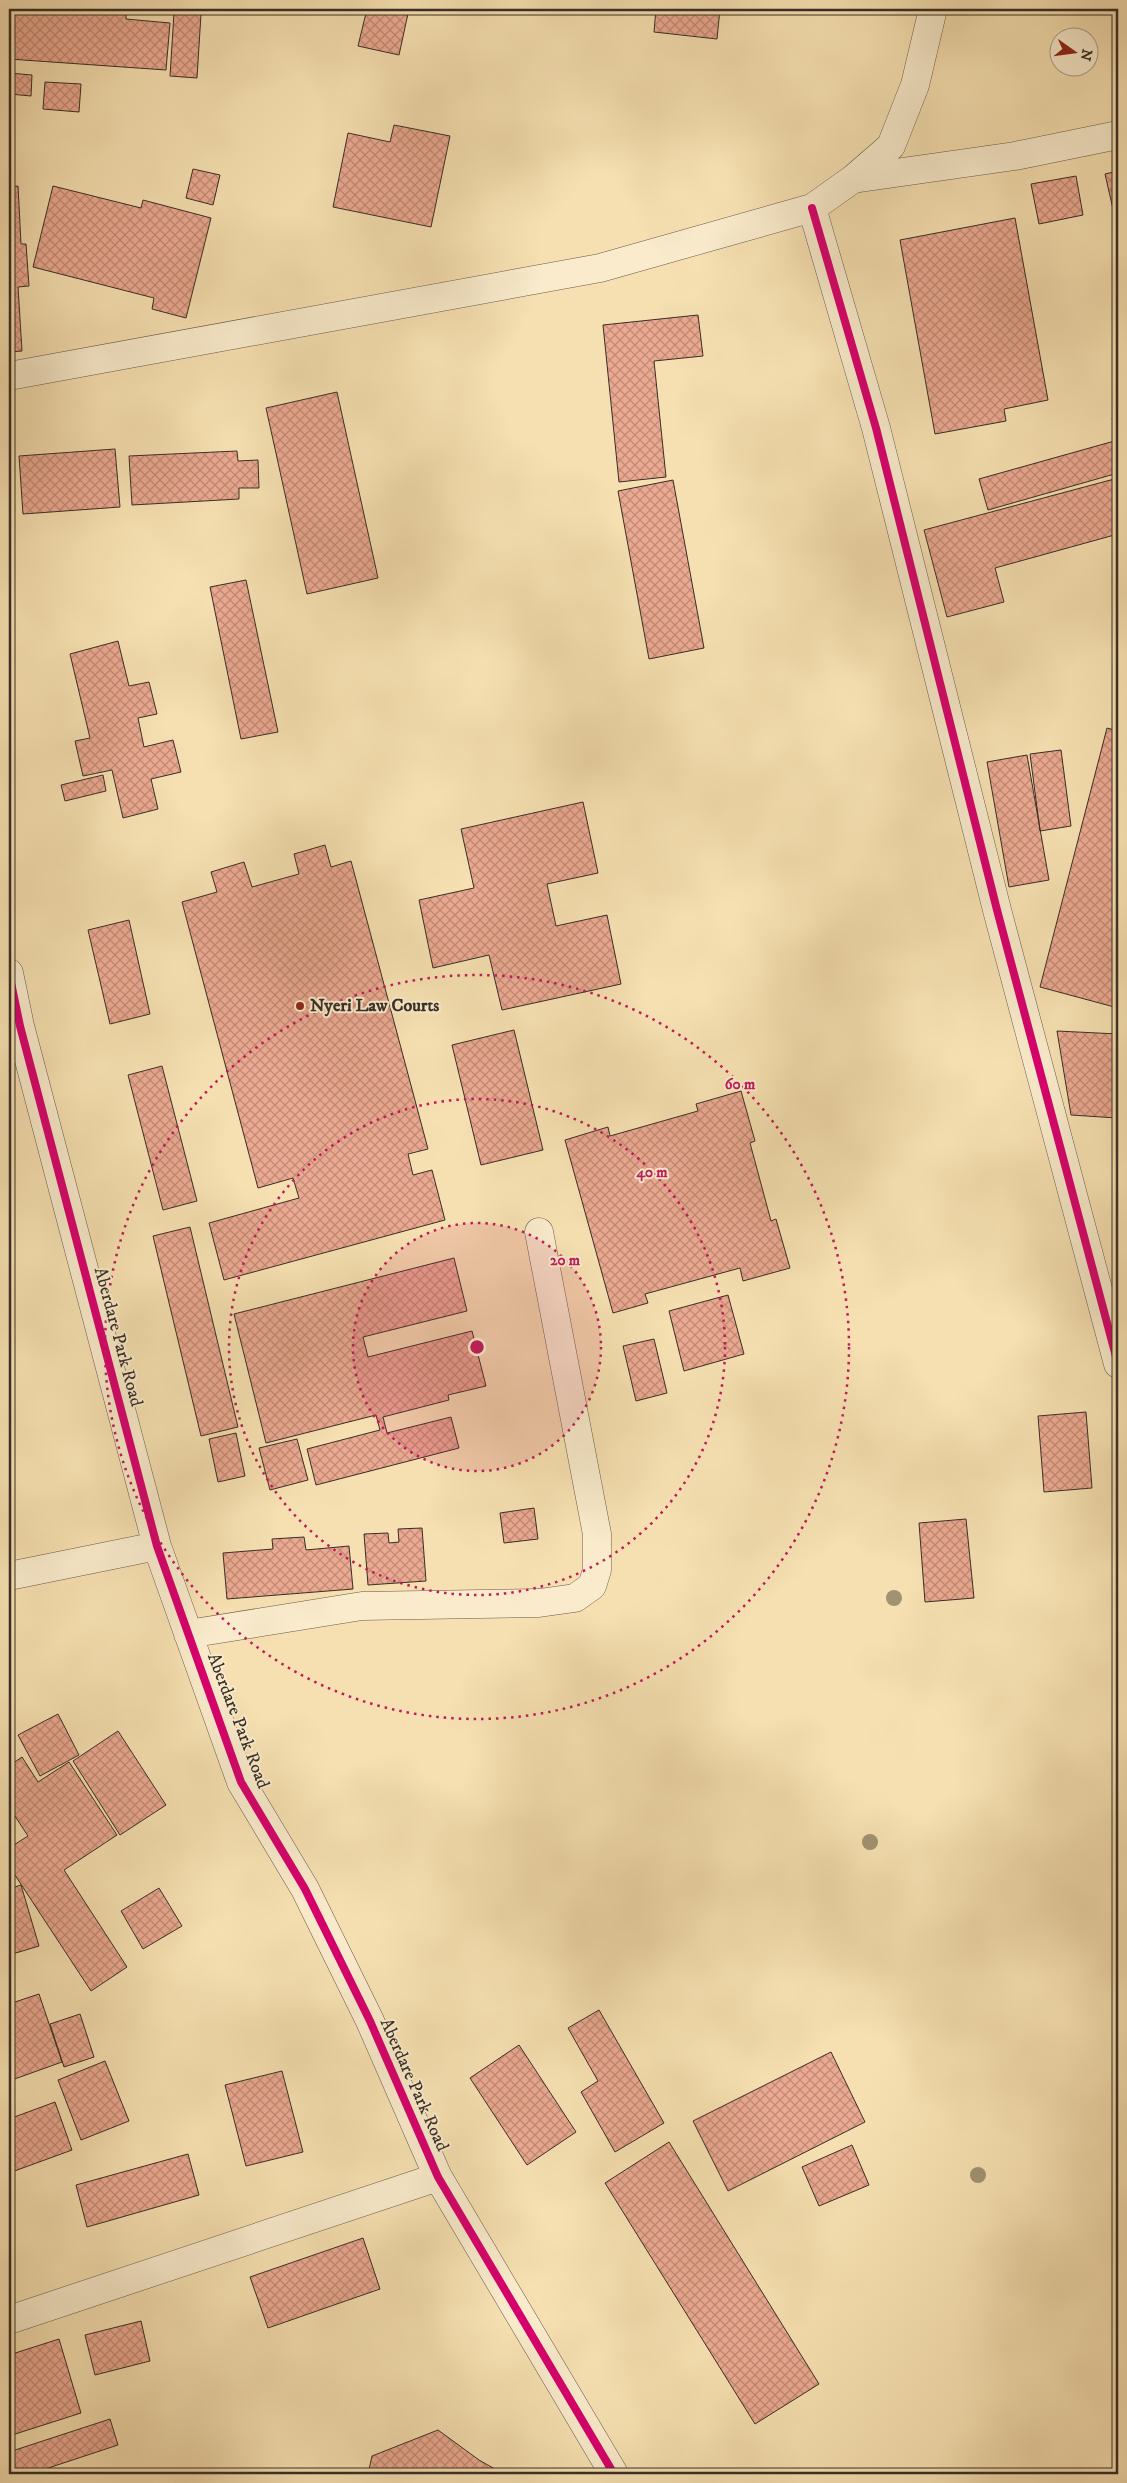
<svg xmlns="http://www.w3.org/2000/svg" width="1127" height="2483" font-family="'IM FELL DW Pica',serif">
  <style>
    .building { fill: url(#building-cross-hatch); stroke: #382e26 }
    .lines { fill: none; stroke-linecap: round; stroke-linejoin: round }
    .minor-casing { stroke: #685a49; stroke-width: 29 }
    .minor { stroke: #f9ebcc; stroke-width: 28 }
    .cycleway-casing { stroke: #f9ebcc; stroke-width: 11 }
    .cycleway { stroke: #d6006c; stroke-width: 8 }
    .tree { fill: #a19272 }
    .ring { fill: none; stroke: #c2185b; stroke-width: 2.5; stroke-dasharray: 2.5 5 }
    .poi-dot { fill: #8f2418; stroke: #f9ebcc; stroke-width: 2 }
    .labels { text-anchor: middle; dominant-baseline: central; stroke-width: 4; stroke-linejoin: round; paint-order: stroke }
    .poi-label { font-size: 18px; font-weight: bold; fill: #382e26; stroke: #f9ebcc; text-anchor: start }
    .street-label { font-size: 18px; fill: #382e26; stroke: #f9ebcc }
    .centre { fill: #c2185b; stroke: #f9ebcc; stroke-width: 2.5 }
    .ring-label { font-size: 15px; text-anchor: middle; font-weight: bold; fill: #c2185b; stroke: #f9ebcc; stroke-width: 4; stroke-linejoin: round; paint-order: stroke }
  </style>
  <defs>
    <pattern id="building-cross-hatch" width="8" height="8" patternUnits="userSpaceOnUse" patternTransform="scale(1.25)"><rect width="8" height="8" fill="#eca991"/><path d="M0 0l8 8M0 8l8-8" fill="none" stroke="#c08a76"/></pattern>
  </defs>
  <rect width="100%" height="100%" fill="#f6e0b1"/>
  <filter id="stains"><feTurbulence type="fractalNoise" baseFrequency=".004" numOctaves="4"/><feColorMatrix values="0 0 0 0 .2 0 0 0 0 .09 0 0 0 0 .02 0 0 0 .5 -.17"/></filter>
  <radialGradient id="worn" r=".72"><stop offset=".6" stop-color="#630" stop-opacity="0"/><stop offset="1" stop-color="#630" stop-opacity=".3"/></radialGradient>
  <path class="building" d="M9,9L57,13V9H126V19L170,23L166,70L9,59Z
    M367,9H409L399,55L358,46Z
    M656,9H720L717,39L654,32Z
    M174,13L201,14L197,78L170,76Z
    M9,73L32,75L31,96L9,94Z
    M45,82L81,84L79,112L43,109Z
    M394,125L450,136L431,227L333,207L348,133L390,142Z
    M193,169L220,175L213,205L186,198Z
    M1118,171V231L1105,174Z
    M1076,176L1083,215L1039,224L1031,184Z
    M18,186L21,244H26L29,286L18,287L22,351L9,352V187Z
    M53,186L141,208L143,200L211,218L186,318L152,309L154,298L33,267Z
    M1015,218L1048,400L1004,409L1006,421L935,434L900,240Z
    M698,315L703,356L654,361L666,477L619,482L603,325Z
    M337,392L378,578L307,594L266,408Z
    M1118,417V473L988,510L979,479L1118,440L1112,418Z
    M115,449L120,507L23,514L19,456Z
    M237,451L238,461L258,460L259,488H239V499L132,505L129,456Z
    M1118,478V534L995,568L1004,602L947,617L924,530Z
    M673,480L704,648L649,659L618,491Z
    M246,580L278,732L241,739L210,587Z
    M118,641L129,686L149,682L157,714L138,718L144,747L173,740L181,772L151,779L158,809L123,818L112,770L83,776L75,741L90,738L70,654Z
    M1107,728L1118,731V1008L1040,987Z
    M1061,750L1071,826L1040,831L1030,754Z
    M1027,755L1049,880L1009,887L987,762Z
    M103,775L106,791L65,801L61,785Z
    M583,802L598,873L547,884L556,926L607,915L621,984L502,1010L489,955L433,968L419,900L474,888L461,829Z
    M325,845L331,867L351,861L428,1149L408,1154L413,1175L432,1170L445,1220L224,1280L209,1223L299,1198L293,1178L258,1188L182,902L217,892L211,872L244,862L252,887L299,874L294,854Z
    M129,920L150,1014L110,1024L88,930Z
    M514,1030L543,1150L481,1165L452,1045Z
    M1057,1031L1118,1034L1117,1118L1071,1115Z
    M162,1066L197,1201L163,1210L128,1075Z
    M741,1091L755,1141L750,1143L771,1221L776,1219L790,1268L743,1281L740,1268L645,1294L648,1303L613,1313L565,1140L608,1127L610,1136L698,1111L696,1104Z
    M190,1227L238,1427L201,1436L153,1236Z
    M454,1258L467,1311L363,1337L368,1357L472,1331L486,1386L448,1395L449,1400L383,1417L387,1433L451,1417L459,1448L316,1485L307,1449L380,1430L376,1415L266,1443L234,1314Z
    M728,1295L744,1354L684,1371L669,1311Z
    M654,1339L667,1393L636,1401L623,1346Z
    M1086,1412L1092,1488L1044,1492L1038,1416Z
    M236,1433L245,1476L218,1482L209,1439Z
    M297,1439L308,1480L270,1490L259,1448Z
    M534,1508L538,1539L504,1543L500,1513Z
    M966,1519L974,1598L925,1602L919,1523Z
    M422,1528L426,1581L368,1585L364,1534L388,1533L389,1543L399,1542L398,1529Z
    M304,1537L306,1550L349,1546L353,1589L227,1599L223,1553L273,1549L272,1539Z
    M58,1714L79,1755L40,1776L18,1735Z
    M118,1731L166,1805L120,1835L73,1761Z
    M22,1757L38,1782L69,1762L117,1835L64,1870L127,1967L91,1991L9,1866V1848L28,1836L9,1807V1766Z
    M21,1885L39,1946L9,1955V1889Z
    M159,1888L182,1926L143,1949L121,1911Z
    M39,1994L62,2062L9,2081V2004Z
    M599,2010L664,2123L615,2152L581,2092L598,2081L568,2028Z
    M80,2014L94,2057L64,2067L50,2024Z
    M519,2045L576,2132L527,2165L470,2078Z
    M831,2052L865,2122L728,2191L693,2121Z
    M105,2061L129,2121L81,2140L58,2080Z
    M282,2071L303,2152L246,2166L225,2085Z
    M55,2102L72,2150L9,2173V2119Z
    M669,2142L819,2384L755,2424L605,2183Z
    M852,2145L869,2185L819,2206L802,2167Z
    M188,2154L199,2195L87,2227L76,2185Z
    M363,2238L380,2289L268,2328L250,2277Z
    M141,2321L150,2361L95,2375L85,2335Z
    M59,2339L81,2413L9,2436V2355Z
    M110,2419L118,2445L30,2474H9V2452Z
    M438,2430L479,2460L504,2474H368L372,2456Z"/>
  <g class="lines">
    <g class="minor-casing">
      <path id="minor" d="M853,179L1015,156L1118,135
        M812,208L876,428L997,910L1118,1364
        M9,376L600,268L812,208L853,179L891,146L915,85L933,9
        M9,973L20,1026L157,1546L241,1782L305,1889L370,2021L438,2177L614,2474
        M9,1576L157,1546
        M188,1634L362,1606L539,1603L575,1598L592,1586L597,1570V1534L539,1232
        M9,2320L438,2177"/>
    </g>
    <use href="#minor" class="minor"/>
    <g class="cycleway-casing">
      <path id="cycleway" d="M812,208L876,428L997,910L1118,1364
        M9,973L20,1026L157,1546L241,1782L305,1889L370,2021L438,2177L614,2474"/>
    </g>
    <use href="#cycleway" class="cycleway"/>
  </g>
  <g class="tree">
    <circle cx="894" cy="1598" r="8"/>
    <circle cx="870" cy="1842" r="8"/>
    <circle cx="978" cy="2175" r="8"/>
  </g>
  <circle cx="477" cy="1347" r="124" fill="#c2185b" fill-opacity=".12"/>
  <g class="ring">
    <circle cx="477" cy="1347" r="124"/>
    <circle cx="477" cy="1347" r="248"/>
    <circle cx="477" cy="1347" r="372"/>
  </g>
  <circle class="poi-dot" cx="300" cy="1006" r="5"/>
  <g class="labels">
    <g class="poi-label">
      <text x="310" y="1006">Nyeri Law Courts</text>
    </g>
    <g class="street-label">
      <text transform="translate(118 1337) rotate(75)">Aberdare Park Road</text>
      <text transform="translate(238 1721) rotate(69)">Aberdare Park Road</text>
      <text transform="translate(414 2085) rotate(66)">Aberdare Park Road</text>
    </g>
  </g>
  <circle cx="477" cy="1347" r="8" class="centre"/>
  <g class="ring-label">
    <text x="740" y="1089">60 m</text>
    <text x="652" y="1177">40 m</text>
    <text x="565" y="1265">20 m</text>
  </g>
  <rect width="1127" height="2483" fill="none" stroke="#f6e0b1" stroke-width="30"/>
  <rect x="10" y="10" width="1107" height="2463" fill="none" stroke="#382e26" stroke-width="2.5"/>
  <rect x="15" y="15" width="1097" height="2453" fill="none" stroke="#382e26"/>
  <g transform="translate(1074 52) rotate(104)"><circle r="24" fill="#f9ebcc" stroke="#ac9f8a"/>
  <path d="M0-4L9 19L0 12L-9 19Z" fill="#8f2418"/>
  <text y="-8" font-size="14" font-weight="bold" text-anchor="middle" fill="#382e26">N</text>
  </g>
  <rect width="100%" height="100%" filter="url(#stains)"/>
  <rect width="100%" height="100%" fill="url(#worn)"/>
</svg>
